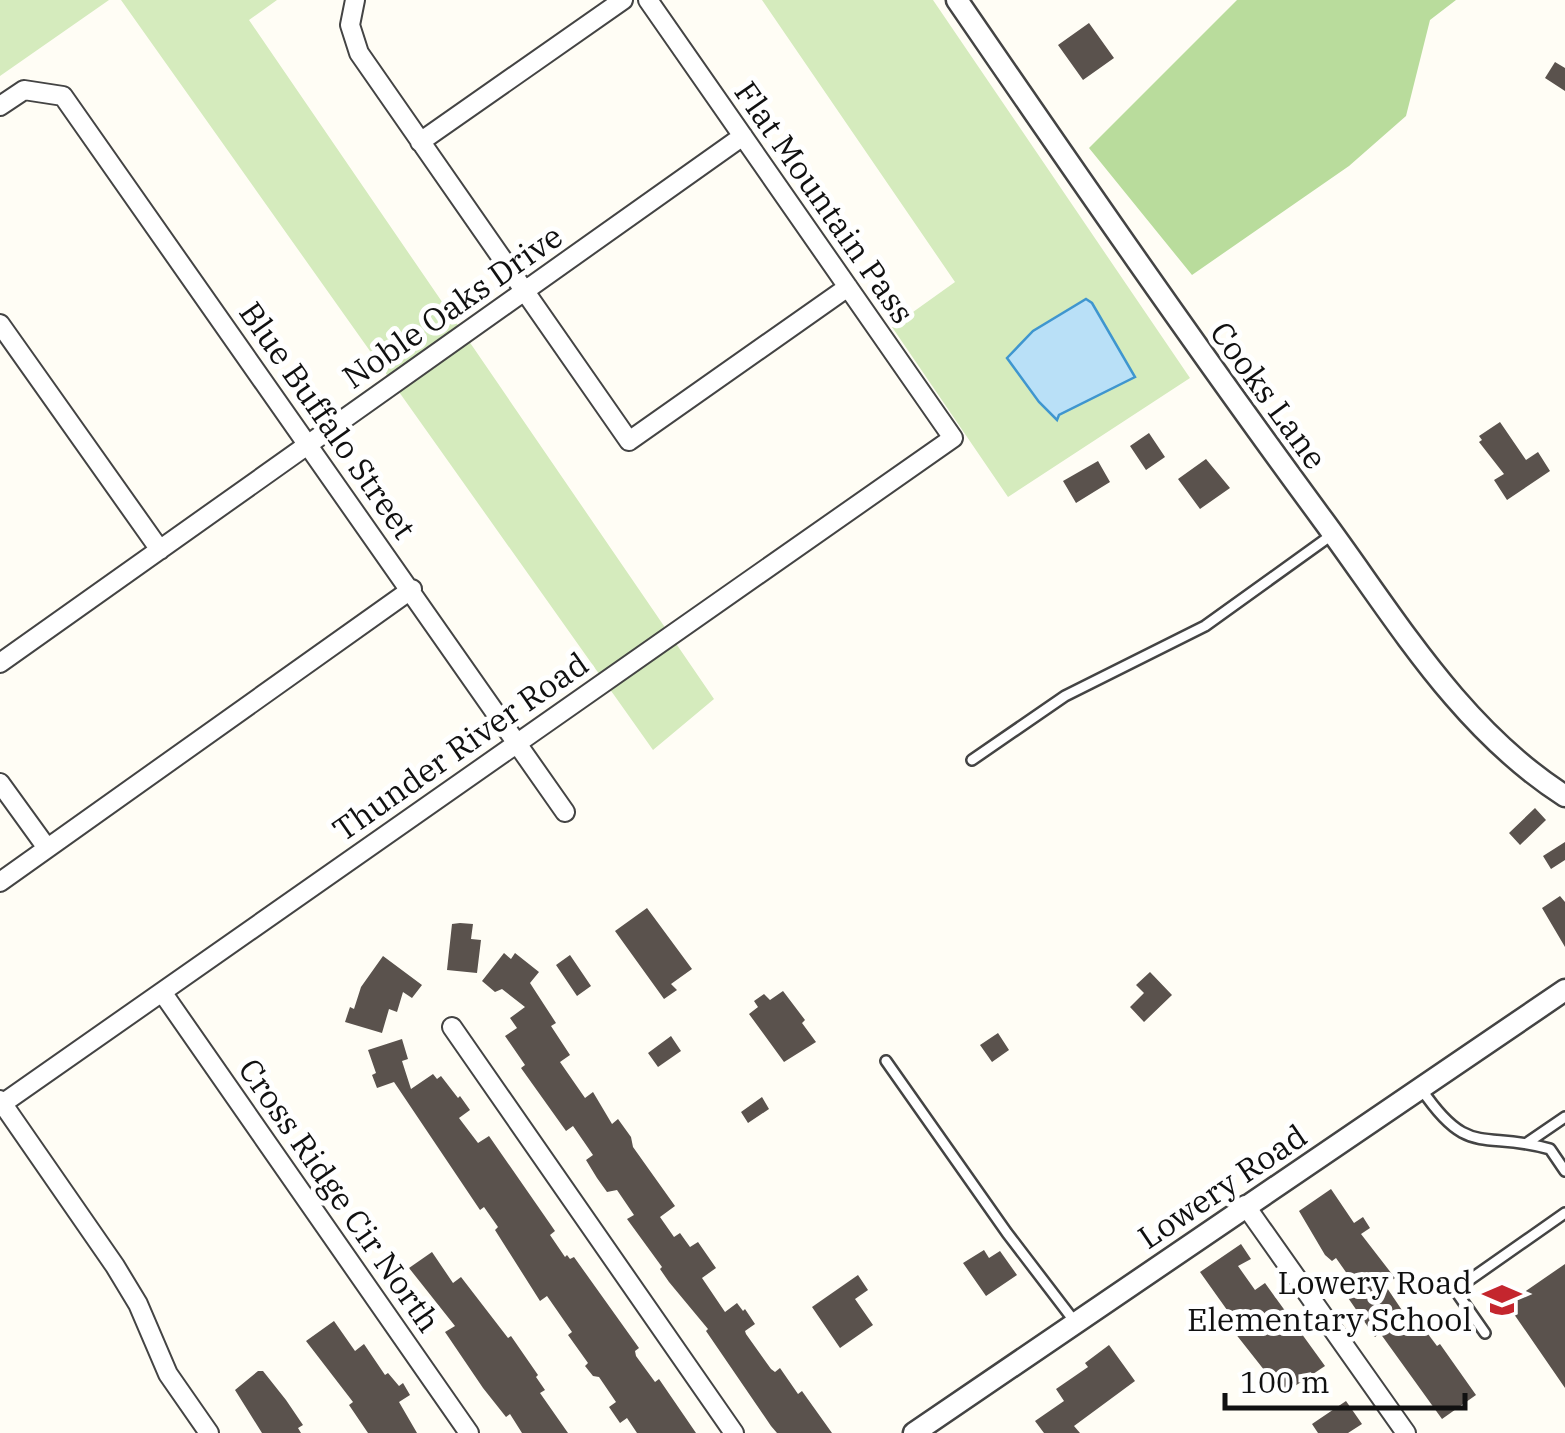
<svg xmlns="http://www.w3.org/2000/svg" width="1565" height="1433" font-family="'IBM Plex Serif',serif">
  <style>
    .green { fill: #d5ebbd }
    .forest { fill: #b9dc9c }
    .water { fill: #b9e0f7; stroke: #3f96cf; stroke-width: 2.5 }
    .building { fill: #5a524d }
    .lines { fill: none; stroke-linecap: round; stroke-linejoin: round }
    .service-casing { stroke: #444; stroke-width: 14 }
    .minor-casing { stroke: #444; stroke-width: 22 }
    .tertiary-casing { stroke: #444; stroke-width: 25 }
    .service { stroke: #fff; stroke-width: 9 }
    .minor { stroke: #fff; stroke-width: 18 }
    .tertiary { stroke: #fff; stroke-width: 20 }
    .labels { text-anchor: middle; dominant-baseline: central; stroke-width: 10; stroke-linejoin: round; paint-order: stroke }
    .street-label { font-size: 32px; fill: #111; stroke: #fff }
    .poi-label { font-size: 32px; fill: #111; stroke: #fff; text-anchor: end }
  </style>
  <rect width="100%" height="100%" fill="#fffdf5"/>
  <path class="green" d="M0,0H109L0,76Z
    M121,0H277L249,20L714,699L653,750Z
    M762,0H933L1190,378L1008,497L892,327L955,282Z"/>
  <path class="forest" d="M1237,0H1456L1430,20L1406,116L1349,166L1192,275L1089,148Z"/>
  <path class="water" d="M1086,299L1092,303L1135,377L1059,415L1057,420L1039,402L1007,358L1033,331Z"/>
  <path class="building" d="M1089,23L1114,58L1083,80L1058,45Z
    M1555,62L1565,68V91L1545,78Z
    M1500,422L1526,460L1538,452L1550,471L1507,500L1494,480L1504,474L1479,442L1482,440L1479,436Z
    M1149,433L1165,457L1146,470L1130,446Z
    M1206,459L1230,488L1200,509L1178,479Z
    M1098,461L1110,482L1076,503L1063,481Z
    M1535,808L1546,820L1520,845L1509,833Z
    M1565,842V860L1551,869L1543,856Z
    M1560,896L1565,902V947L1542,908Z
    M647,908L692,969L671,984L677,990L664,999L615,931Z
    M460,923L473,924L471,939L481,940L477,973L447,970L452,924Z
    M504,953L511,959L515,953L539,972L530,983L556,1023L551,1026L570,1055L560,1062L585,1098L593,1092L612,1124L618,1119L631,1137L633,1147L675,1206L660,1217L674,1237L680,1233L690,1247L698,1242L716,1268L702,1278L725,1312L737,1303L743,1311L745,1309L755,1324L745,1331L746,1334L771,1369L775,1372L780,1368L798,1394L802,1391L832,1433H777L771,1426L706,1331L708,1329L669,1282L660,1269L662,1267L627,1219L634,1215L617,1190L607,1192L597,1178L586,1160L593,1155L573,1126L566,1131L521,1068L525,1065L505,1036L517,1028L510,1018L525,1007L502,989L495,992L482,981Z
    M570,955L591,986L577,996L556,965Z
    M383,956L422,985L412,998L403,992L397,1012L389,1009L382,1033L345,1022L350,1007L354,1009L361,987Z
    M1150,972L1172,995L1144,1022L1130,1007L1144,993L1136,985Z
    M783,991L805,1020L802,1023L816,1042L784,1062L749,1014L758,1007L754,1001L764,994L770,1000Z
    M998,1033L1009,1050L992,1062L980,1045Z
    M671,1036L681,1051L658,1067L648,1053Z
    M402,1039L408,1059L402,1061L411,1089L433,1074L437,1079L441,1076L458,1098L460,1096L470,1110L459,1118L478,1143L489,1136L555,1231L550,1235L565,1257L567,1255L570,1259L574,1257L639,1348L635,1351L636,1356L655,1382L659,1379L696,1433H637L627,1418L620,1423L609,1407L616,1402L599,1377L593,1376L585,1366L588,1363L568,1335L572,1332L547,1296L540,1301L495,1230L498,1227L484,1207L480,1210L394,1082L377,1088L372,1075L376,1073L368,1050Z
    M762,1097L769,1109L748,1123L741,1112Z
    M1331,1189L1354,1223L1363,1217L1370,1228L1361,1234L1395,1278L1385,1285L1410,1322L1416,1318L1437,1346L1440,1344L1476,1395L1442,1419L1380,1333L1375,1337L1344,1292L1355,1285L1336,1258L1332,1261L1325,1255L1299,1211Z
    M1241,1244L1251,1259L1238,1266L1255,1290L1265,1283L1325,1366L1283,1394L1231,1328L1237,1324L1200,1272Z
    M984,1250L989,1258L1000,1251L1017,1275L986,1296L963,1263Z
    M432,1252L453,1283L461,1277L508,1338L511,1336L538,1375L536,1377L545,1390L540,1393L568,1433H522L510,1414L506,1417L483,1388L445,1332L455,1326L409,1268Z
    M1565,1264V1388L1507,1304Z
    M858,1275L868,1290L855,1299L873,1325L840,1348L812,1307Z
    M334,1321L355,1351L364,1344L385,1375L388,1373L399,1386L403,1383L410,1395L399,1402L417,1433H368L349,1405L353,1402L306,1341Z
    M1109,1345L1135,1381L1074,1426L1080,1433H1044L1035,1421L1064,1401L1056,1389L1088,1367L1085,1363Z
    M258,1371H263L286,1400L303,1425L298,1428L301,1433H262L235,1390Z
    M1346,1401L1362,1424L1348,1433H1318L1312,1424Z"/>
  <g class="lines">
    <g class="service-casing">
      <path id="service" d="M972,760L1065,696L1205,626L1333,534
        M886,1061L1007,1233L1075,1322
        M1422,1090C1469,1159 1483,1130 1550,1149L1565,1171
        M1527,1143L1565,1117
        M1485,1333L1455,1290L1565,1213"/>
    </g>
    <g class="minor-casing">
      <path id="minor" d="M355,0L350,25L359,53L629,441L848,287
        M0,106L24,90L63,96L565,812
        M420,142L623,0
        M0,324L160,550
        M0,663L743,136
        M0,783L47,848
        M0,882L412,589
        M162,992L469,1433
        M452,1027L734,1433
        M0,1100L115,1266L138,1304L168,1374L209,1433
        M2,1104L953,438L648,0
        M1245,1205L1406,1433"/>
    </g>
    <g class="tertiary-casing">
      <path id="tertiary" d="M957,0C1077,175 1197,349 1323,520C1396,619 1459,728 1565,796
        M914,1433L1565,990"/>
    </g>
    <use href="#service" class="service"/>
    <use href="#minor" class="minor"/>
    <use href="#tertiary" class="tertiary"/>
  </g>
  <defs>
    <g id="school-bare" transform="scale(3)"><path d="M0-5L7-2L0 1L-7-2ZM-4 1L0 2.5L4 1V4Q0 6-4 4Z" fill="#c4262e" stroke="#fff" stroke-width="2.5" paint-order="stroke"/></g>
  </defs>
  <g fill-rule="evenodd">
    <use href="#school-bare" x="1502" y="1300"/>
  </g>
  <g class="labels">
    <g class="street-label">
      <text transform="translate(825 202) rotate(55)">Flat Mountain Pass</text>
      <text transform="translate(452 306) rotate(-35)">Noble Oaks Drive</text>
      <text transform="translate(1269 395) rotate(54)">Cooks Lane</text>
      <text transform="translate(328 420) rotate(55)">Blue Buffalo Street</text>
      <text transform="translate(460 746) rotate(-35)">Thunder River Road</text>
      <text transform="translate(1222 1186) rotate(-34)">Lowery Road</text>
      <text transform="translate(340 1195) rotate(55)">Cross Ridge Cir North</text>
    </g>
    <g class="poi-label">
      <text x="1472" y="1282">Lowery Road<tspan x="1472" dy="37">Elementary School</tspan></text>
    </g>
  </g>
  <path d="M1225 1393v15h240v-15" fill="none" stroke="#111111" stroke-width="5"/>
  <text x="1240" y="1393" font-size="30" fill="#111111" stroke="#ffffff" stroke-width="8" paint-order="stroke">100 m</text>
</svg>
